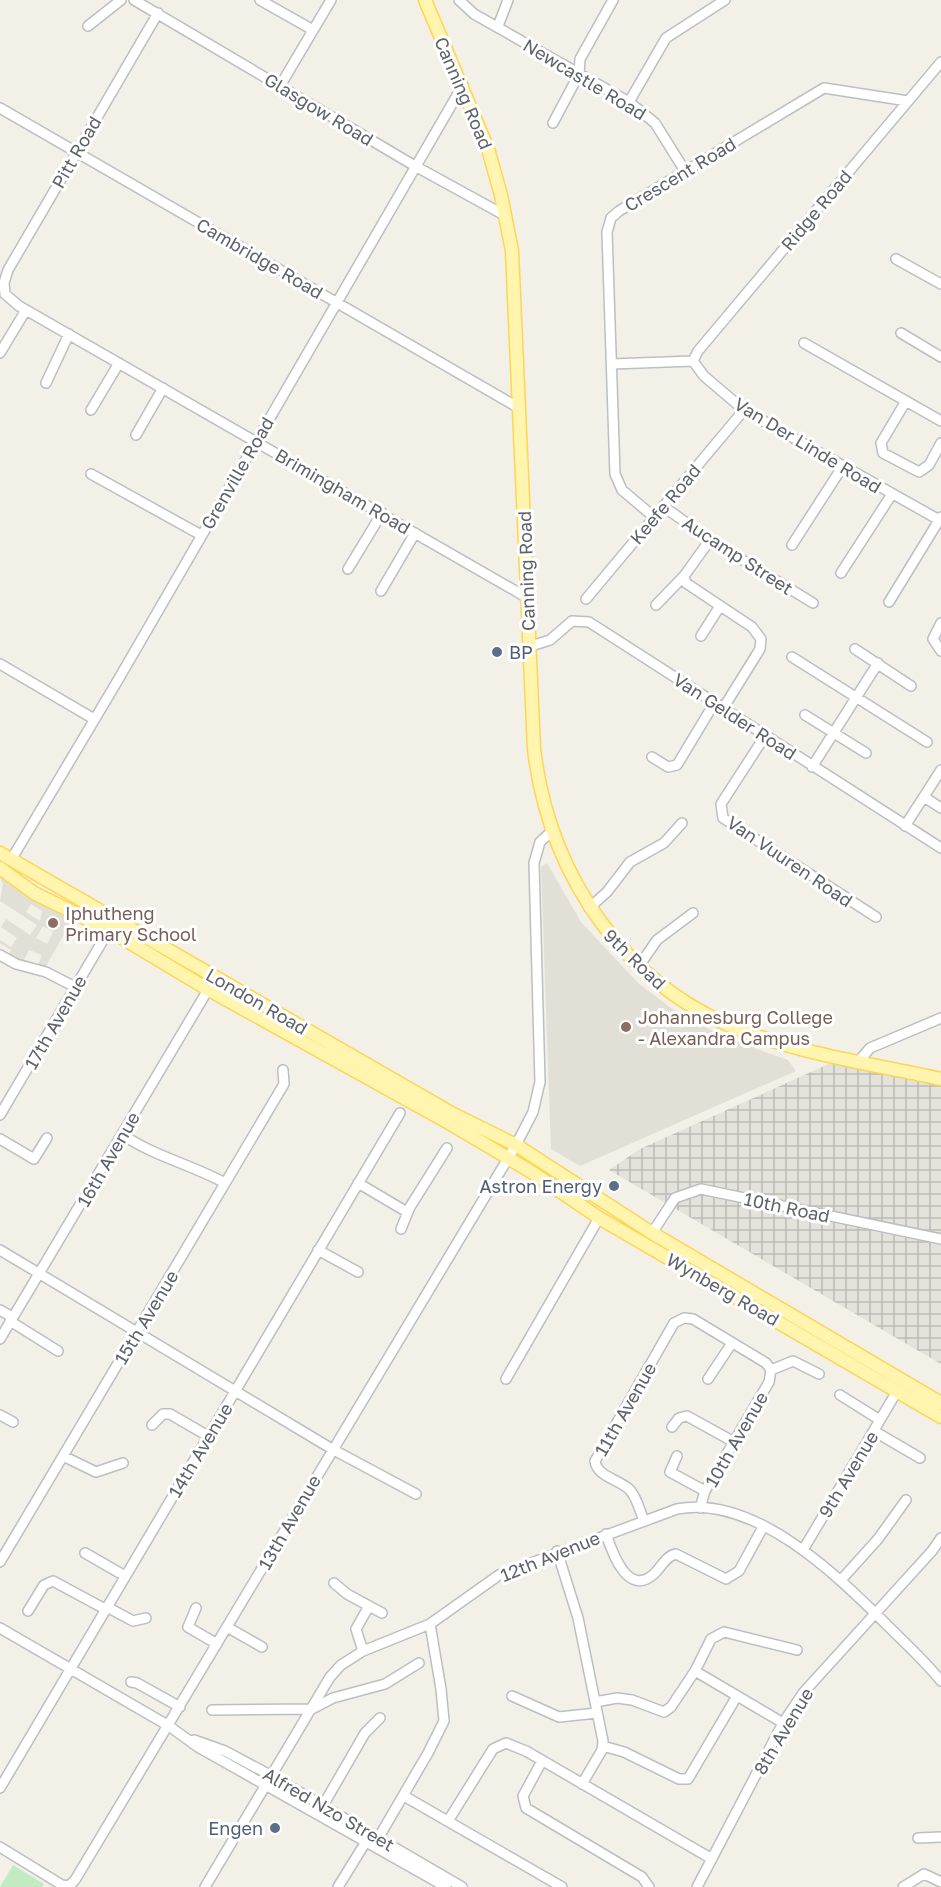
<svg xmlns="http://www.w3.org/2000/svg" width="941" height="1887" font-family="'Golos Text',sans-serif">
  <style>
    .industrial { fill: url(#industrial-grid) }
    .education { fill: #e2dfd6; fill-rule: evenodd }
    .pitch { fill: #c2ebc3 }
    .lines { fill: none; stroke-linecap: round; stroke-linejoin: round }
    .minor-casing { stroke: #bbbfc4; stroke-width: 12 }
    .major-casing { stroke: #ffd553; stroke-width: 15 }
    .minor { stroke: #fff; stroke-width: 9 }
    .major { stroke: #fff5af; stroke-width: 12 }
    .service-dot { fill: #5c6f8a; stroke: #fff; stroke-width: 2 }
    .education-dot { fill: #8d6e63; stroke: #fff; stroke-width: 2 }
    .labels { text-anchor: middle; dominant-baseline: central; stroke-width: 6; stroke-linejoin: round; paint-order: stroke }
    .street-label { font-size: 18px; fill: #5e6269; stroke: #fff }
    .service-label { font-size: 18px; fill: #4e5e75; stroke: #fff; text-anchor: end }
    .education-label { font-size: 18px; fill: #785e54; stroke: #fff; text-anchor: start }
  </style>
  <defs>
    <pattern id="industrial-grid" width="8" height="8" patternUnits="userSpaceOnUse" patternTransform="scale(1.5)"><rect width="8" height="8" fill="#e3e2db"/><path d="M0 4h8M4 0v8" fill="none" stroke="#bbbbb6"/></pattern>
  </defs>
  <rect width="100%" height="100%" fill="#f2f0e7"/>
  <path class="industrial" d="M831,1063L941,1080V1364L609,1170L640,1149Z"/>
  <path class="education" d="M547,863L581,922L639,984L678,1013L731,1040L788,1060L796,1071L580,1166L551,1149L541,867Z
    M0,877L73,919L43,971L7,958L11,950L0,943V940L11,947L17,938L1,927L6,919L30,935L37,925L0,901L3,884ZM31,904L42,911L40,921L26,912ZM43,926L53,932L47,944L36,938ZM29,950L42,955L38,965L24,960Z"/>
  <path class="pitch" d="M13,1865L44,1884L42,1887H0Z"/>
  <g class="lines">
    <g class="minor-casing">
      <path id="minor" d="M134,0L415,166L506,216
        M260,0L313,30
        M459,0L474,14L629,102L655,123L685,171
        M88,26L121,0
        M498,26L508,0
        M280,86L331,0
        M629,102L666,38L725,0
        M0,108L519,408
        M553,123L579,74L580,59L613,0
        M896,259L941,284
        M5,294L19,306L526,597
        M5,294L4,283L8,270L158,13
        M901,333L941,357
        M804,343L941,421
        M0,353L26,310
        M693,361L698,351L941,62
        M612,364L693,361L704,376L744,410L941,521
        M46,383L69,334
        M906,401L881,443L883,453L919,472L929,465L941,443
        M91,410L119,363
        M136,435L163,388
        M91,474L201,535
        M663,506L710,540L813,603
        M654,517L622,490L615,474L607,232L611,218L619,211L824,88L908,101
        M710,540L684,576L686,583L752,627L761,639L760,649L724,707
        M792,545L843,466
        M348,569L382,513
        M841,573L892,494
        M381,591L415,533
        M586,599L744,410
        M889,602L941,517
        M656,605L684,576
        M941,623L933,639L941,651
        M701,636L720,606
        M528,647L550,640L572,621L589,622L941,848
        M855,649L911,686
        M792,657L927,742
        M0,664L94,719
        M805,715L866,753
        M765,736L721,804L723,818L876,917
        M652,757L668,767L677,765L715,702
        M812,767L878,663
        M924,797L941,808
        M905,826L941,770
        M11,860L118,680L463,85
        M589,908L607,892L630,862L664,843L682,823
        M0,955L16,964L46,972L75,987
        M639,966L657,940L693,913
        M859,1061L870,1048L941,1018
        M0,1115L109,930
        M123,1135C154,1156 192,1165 225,1183
        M0,1139L34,1159L47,1138
        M358,1183L407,1212
        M401,1229L410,1207L447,1148
        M652,1233L675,1198L701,1189L941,1239
        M0,1250L332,1449L416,1494
        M318,1250L358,1272
        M0,1310L12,1317
        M10,1321L58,1351
        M0,1339L215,978
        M771,1370L793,1361L819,1374
        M506,1379L599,1218
        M708,1379L732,1343
        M840,1395L880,1420
        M0,1415L13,1422
        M152,1425L163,1414H170L208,1436
        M672,1427L679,1418L687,1416L734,1442
        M874,1431L920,1458
        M63,1456L96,1472L123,1463
        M677,1456L670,1472L705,1491
        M700,1508L705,1491L769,1382L771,1370
        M644,1521C640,1511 637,1498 630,1490C619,1479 597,1477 595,1461L674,1323L684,1318L693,1319L766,1363L771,1370
        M606,1534C612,1552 628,1599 655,1573C662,1566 666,1556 676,1554L726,1579L739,1571L763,1527
        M803,1550L893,1398
        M557,1551L578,1618L603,1741L602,1750L582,1784
        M85,1553L125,1576
        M0,1562L284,1084L283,1070
        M841,1580L878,1539L906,1500
        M334,1583L347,1594L382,1613
        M107,1607L133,1621L146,1618
        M196,1608L188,1627L217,1644
        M28,1611L44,1585L53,1581L105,1609
        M227,1627L262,1647
        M0,1628L169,1726L198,1747L446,1887
        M363,1651L356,1629L369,1606
        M695,1671L711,1639L724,1632L797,1650
        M131,1682L137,1683L180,1707
        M512,1696L559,1717L597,1713
        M595,1702L617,1698L632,1700L664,1712L671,1707L695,1671L783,1723
        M212,1710L312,1709L333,1698L385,1684L419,1663
        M194,1740L225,1751L270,1775L462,1887
        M603,1746L624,1752L679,1779H688L737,1696
        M542,1761L523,1796L526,1808L642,1877L649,1887
        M0,1788L400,1113
        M404,1796L562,1887
        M321,1809L365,1733L380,1718
        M448,1821L493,1749L506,1743L526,1751L712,1859
        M918,1838L941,1837
        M376,1842L428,1753L444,1721L441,1689L430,1624
        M0,1847L62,1885L69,1886L75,1880L516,1145L533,1112L540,1082L534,863L540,842L552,831
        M205,1887L330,1677L341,1665L363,1651L430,1624L499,1575L677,1509C754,1494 837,1575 887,1625C905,1643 925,1661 941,1681
        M338,1887L370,1835
        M697,1887L783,1723L803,1693L932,1551L941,1538
        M903,1887L924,1874L941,1882"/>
    </g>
    <g class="major-casing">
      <path id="major" d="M425,0L488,149L501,195L512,251L534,749C549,875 625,988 746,1032C808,1055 876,1065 941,1079
        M0,853L453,1114L516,1145L652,1233L941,1403
        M0,868L34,893L109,930L209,990L449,1123L530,1171L601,1219L941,1417"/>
    </g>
    <use href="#minor" class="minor"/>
    <use href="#major" class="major"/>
  </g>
  <g class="service-dot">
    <circle cx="497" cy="652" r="6"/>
    <circle cx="614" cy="1186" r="6"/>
    <circle cx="275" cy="1828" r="6"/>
  </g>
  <g class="education-dot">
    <circle cx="53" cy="923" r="6"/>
    <circle cx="626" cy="1027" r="6"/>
  </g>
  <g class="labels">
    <g class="street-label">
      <text transform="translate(585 79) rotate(31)">Newcastle Road</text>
      <text transform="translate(464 93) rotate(67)">Canning Road</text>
      <text transform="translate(319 109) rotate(31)">Glasgow Road</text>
      <text transform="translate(76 152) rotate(-60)">Pitt Road</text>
      <text transform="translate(680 174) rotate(-31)">Crescent Road</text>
      <text transform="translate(816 210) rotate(-50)">Ridge Road</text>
      <text transform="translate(260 258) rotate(30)">Cambridge Road</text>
      <text transform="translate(808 445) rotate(31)">Van Der Linde Road</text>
      <text transform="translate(237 473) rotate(-60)">Grenville Road</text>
      <text transform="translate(343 491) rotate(30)">Brimingham Road</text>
      <text transform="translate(665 504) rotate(-50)">Keefe Road</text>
      <text transform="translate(738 555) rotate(33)">Aucamp Street</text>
      <text transform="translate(526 571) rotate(-92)">Canning Road</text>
      <text transform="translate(735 716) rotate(33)">Van Gelder Road</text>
      <text transform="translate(790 861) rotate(34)">Van Vuuren Road</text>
      <text transform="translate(635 959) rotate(44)">9th Road</text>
      <text transform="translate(257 1001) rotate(30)">London Road</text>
      <text transform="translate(55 1022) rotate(-60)">17th Avenue</text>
      <text transform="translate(108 1159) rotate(-60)">16th Avenue</text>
      <text transform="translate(787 1207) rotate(12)">10th Road</text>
      <text transform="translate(723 1289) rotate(30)">Wynberg Road</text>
      <text transform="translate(146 1317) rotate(-59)">15th Avenue</text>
      <text transform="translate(625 1409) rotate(-60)">11th Avenue</text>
      <text transform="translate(736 1439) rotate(-60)">10th Avenue</text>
      <text transform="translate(200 1450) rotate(-59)">14th Avenue</text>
      <text transform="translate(848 1474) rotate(-59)">9th Avenue</text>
      <text transform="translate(289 1522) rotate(-60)">13th Avenue</text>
      <text transform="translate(550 1556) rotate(-22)">12th Avenue</text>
      <text transform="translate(783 1731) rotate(-59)">8th Avenue</text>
      <text transform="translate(329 1809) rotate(30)">Alfred Nzo Street</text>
    </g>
    <g class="service-label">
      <text x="509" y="652" text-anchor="start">BP</text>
      <text x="602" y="1186">Astron Energy</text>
      <text x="263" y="1828">Engen</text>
    </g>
    <g class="education-label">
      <text x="65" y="913">Iphutheng<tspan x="65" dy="21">Primary School</tspan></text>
      <text x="638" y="1017">Johannesburg College<tspan x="638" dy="21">- Alexandra Campus</tspan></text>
    </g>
  </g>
</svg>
